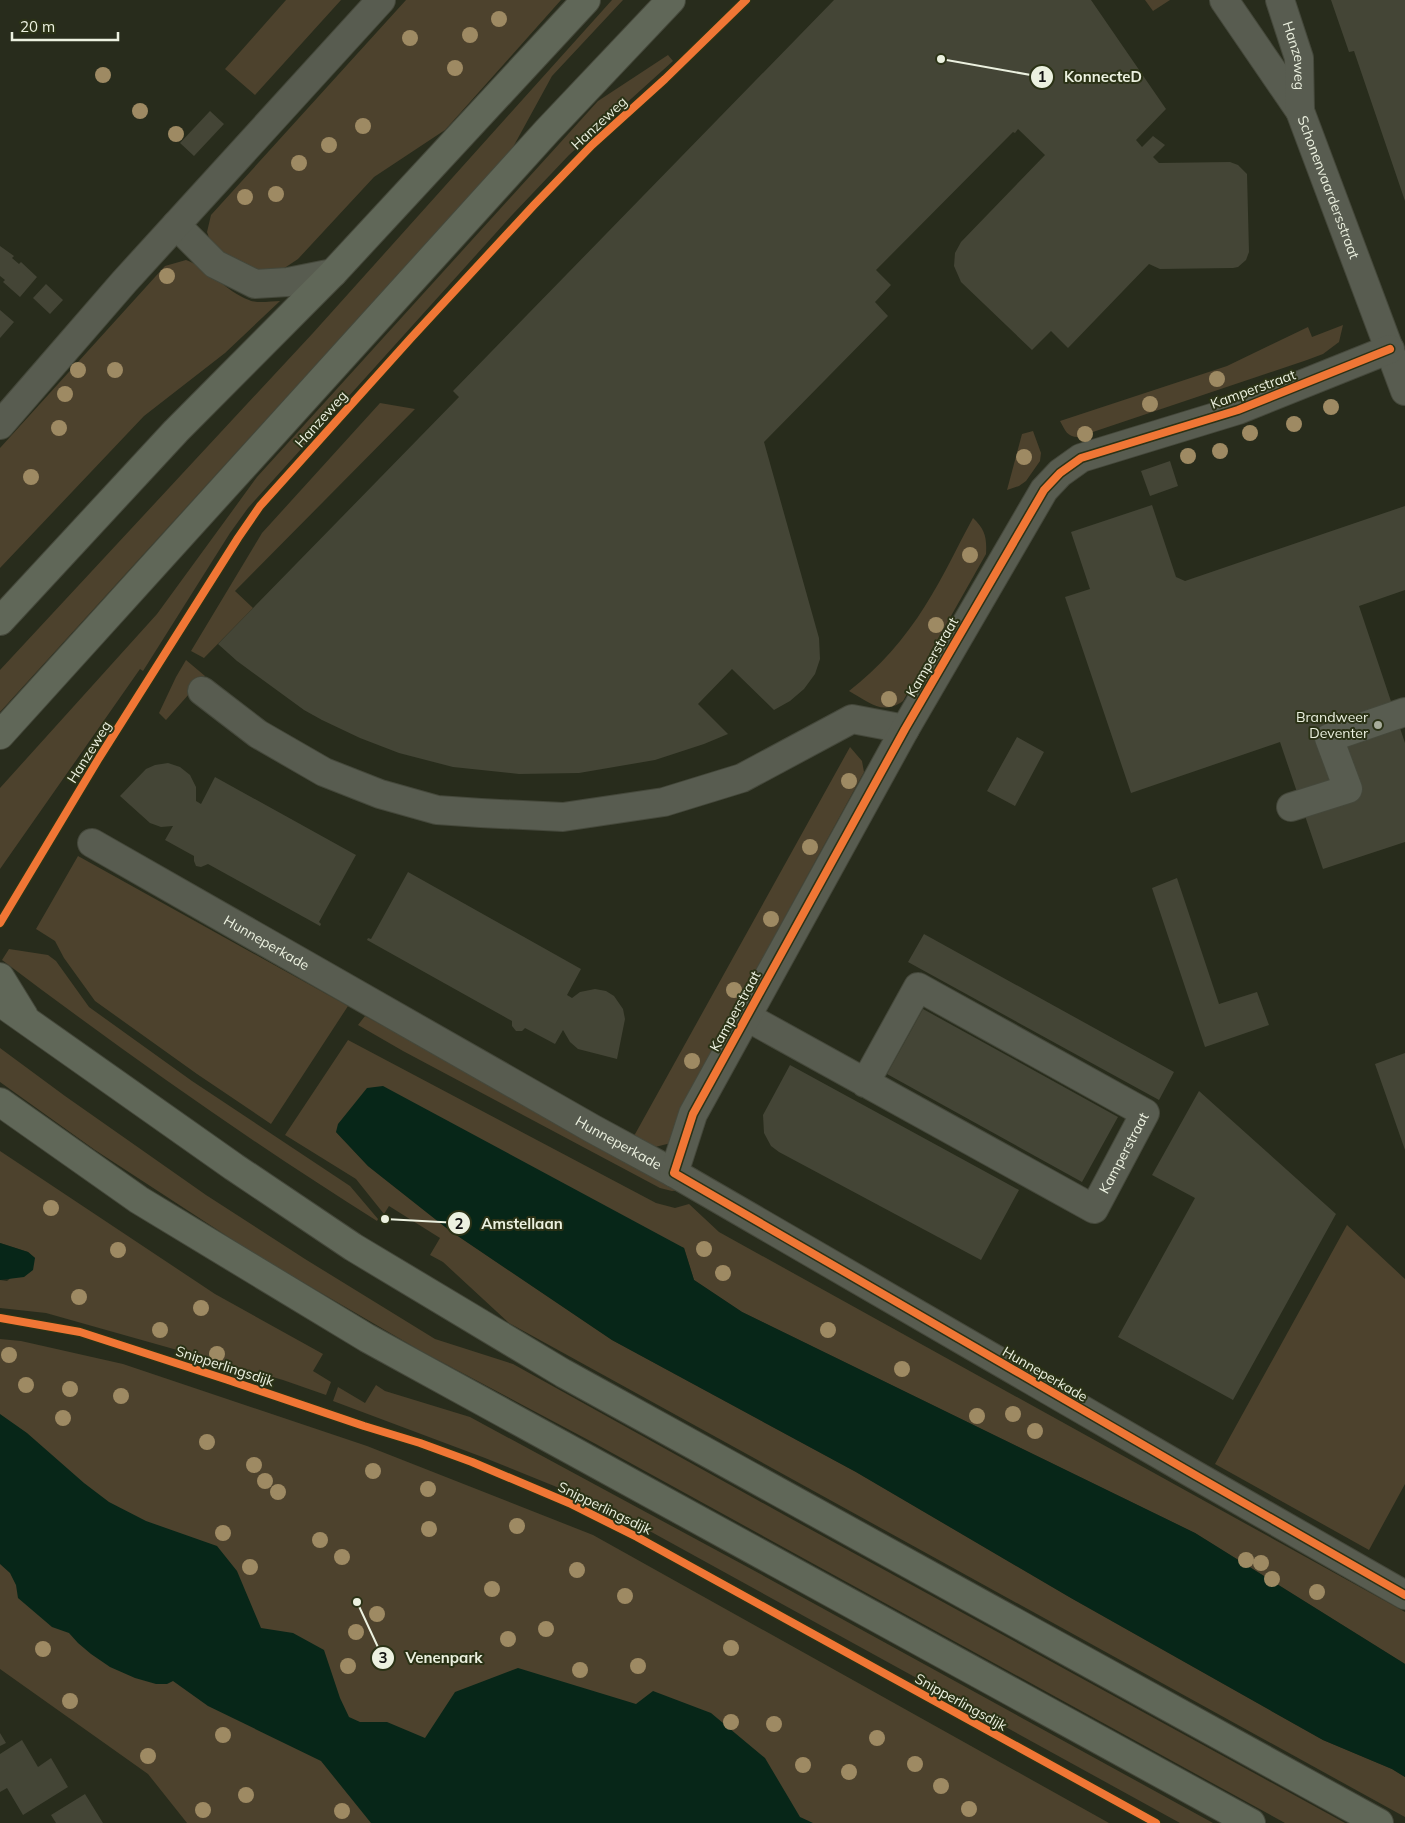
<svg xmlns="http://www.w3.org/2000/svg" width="1405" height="1823" font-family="Mulish,sans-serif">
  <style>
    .green { fill: #4d422d }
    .water { fill: #072618 }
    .building { fill: #444536 }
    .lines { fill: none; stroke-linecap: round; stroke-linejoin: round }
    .minor-casing { stroke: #45483b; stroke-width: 30 }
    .major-casing { stroke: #45483b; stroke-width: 30 }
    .minor { stroke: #585c50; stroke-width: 28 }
    .major { stroke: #606758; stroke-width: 28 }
    .cycleway-casing { stroke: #2b3216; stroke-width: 11 }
    .cycleway { stroke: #f07635; stroke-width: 8 }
    .tree { fill: #9e8a63 }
    .poi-dot { fill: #a7ac9b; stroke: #2b3216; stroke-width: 2 }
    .labels { text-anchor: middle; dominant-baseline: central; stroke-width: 4; stroke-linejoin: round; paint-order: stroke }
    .street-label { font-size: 14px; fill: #ecf1e0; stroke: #2b3216 }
    .poi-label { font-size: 14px; fill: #ecf1e0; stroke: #2b3216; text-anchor: end }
    .leader { fill: none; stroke: #ecf1e0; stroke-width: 2 }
    .callout-dot { fill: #ecf1e0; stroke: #2b3216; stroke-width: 2 }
    .mark-label { font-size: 15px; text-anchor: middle; font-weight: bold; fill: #111 }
    .callout-label { font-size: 15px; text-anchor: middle; font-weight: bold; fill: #ecf1e0; stroke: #2b3216; stroke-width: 4; stroke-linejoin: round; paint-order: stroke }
  </style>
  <rect width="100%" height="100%" fill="#282c1c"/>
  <path class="green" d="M286,0H341L255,95L225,69Z
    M406,0H561L445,130L374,177L298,259L280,271H260L234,268L212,246L207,232L211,215Z
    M612,0H623L552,76L512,149L0,712V670L313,333Z
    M1145,0H1170L1153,11Z
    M668,55L673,61L569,155L513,214L248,508L230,533L143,671L140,669L0,869V788L157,614L257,477L598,101Z
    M186,260C210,269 225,291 249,300C257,304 271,301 280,301L225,353L144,416L0,568V448L165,266Z
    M1343,325L1339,342L1323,354L1307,360L1078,437C1067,437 1065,430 1060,421L1227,366L1308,327L1312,337Z
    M380,403L415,409L235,591L253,608L204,658L191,651L262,533Z
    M1033,431L1041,453L1040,461L1026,481L1019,486L1007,490L1022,434Z
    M973,518C985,529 987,538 986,554L903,701C882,716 869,702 849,691C879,668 905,638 925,606C943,578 957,547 973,518Z
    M186,660L205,676L166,720L159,713L176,677Z
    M850,747L862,761L864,772L687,1096L675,1142L655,1147L634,1136Z
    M78,856L348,1006L271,1124L197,1074L95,1001L64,958L55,941L36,929Z
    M9,949L48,955L56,961L89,1007L192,1081L350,1186L378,1219L377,1221C248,1140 124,1052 2,960Z
    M365,1016L684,1190L672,1191L660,1188L403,1051L358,1025Z
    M348,1040L656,1203L675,1208L689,1204L719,1232L1405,1612V1664L1195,1533L742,1312L694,1280L684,1248L336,1132L368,1166L449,1230L612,1340L856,1472L1071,1598L1323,1740L1392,1769L1405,1777V1817L509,1323L443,1262L430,1255L440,1238L389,1206L384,1214L356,1179L285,1135Z
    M0,1048L65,1096L206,1195L305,1259L435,1339L513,1364L788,1517L1345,1823H1285L594,1443L421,1351L256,1255L95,1150L0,1082Z
    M0,1151L215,1294L323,1354L313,1371L331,1382L326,1395L283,1380L46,1313L0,1308V1280L7,1281L35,1258L28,1252L0,1243Z
    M1347,1225L1405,1279V1484L1369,1550L1215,1464Z
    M0,1339L21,1341L123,1364L367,1446L593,1535L1109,1823H187L148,1774L0,1669Z
    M376,1385L385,1391L470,1417L753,1570L1213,1823H1180L606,1507L485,1458L333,1401L338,1387L365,1403Z"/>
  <path class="water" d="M383,1086L684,1248L694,1280L742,1312L1195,1533L1405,1664V1777L1392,1769L1323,1740L1071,1598L856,1472L612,1340L449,1230L368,1166L336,1132L338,1124L367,1088Z
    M0,1243L28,1252L35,1258L33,1270L24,1277L0,1280Z
    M0,1414L27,1433L84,1483L109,1502L146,1521L217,1546L237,1571L261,1628L293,1633L324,1650L340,1698L349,1717L360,1722H387L425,1738L455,1692L518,1668L636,1704L653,1691L711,1713L765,1758L800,1817L813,1823H371L321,1761L208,1706L173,1681L167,1684H156L135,1678L110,1667L91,1654L78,1643L69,1633L52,1627L18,1598L16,1585L10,1573L0,1564Z"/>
  <path class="building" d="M834,0H1091L1166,109L1136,140L1142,147L1153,136L1165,145L1153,157L1159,163L1230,162L1238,165L1247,174L1249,252L1246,260L1238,267L1233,268L1160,269L1149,264L1068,348L1051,331L1032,350L961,282L954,266L955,253L961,242L1045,155L1018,129L1015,133L1013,132L876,270L891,285L875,302L888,316L764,442L819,638L820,659L815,674L804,689L790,701L774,710L732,669L698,704L728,734L704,744L655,760L579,773L519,774L453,767L399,753L360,738L322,720L304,710L237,661L218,644L459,397L453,391Z
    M1331,0H1405V201L1354,51L1349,52Z
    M210,111L224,124L194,156L180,143Z
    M0,246L14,256L12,258L19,264L21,262L37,277L20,297L3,282L5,280L0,276Z
    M46,284L63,300L50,314L33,298Z
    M0,310L14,322L0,338Z
    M1170,461L1178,486L1150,496L1141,471Z
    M1152,505L1176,577L1185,581L1405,506V590L1359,606L1405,743V842L1323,869L1280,742L1131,793L1065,597L1090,589L1071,532Z
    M1017,737L1044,752L1015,806L987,791Z
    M168,763L180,767L190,775L196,787V801L201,804L215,777L356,855L319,922L321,924L320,926L208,864L201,867L196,866L194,861V856L165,840L173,826L161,827L150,823L120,796L146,769L155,765Z
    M408,872L581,969L567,995L572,998L580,992L595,989L606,991L614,996L623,1009L625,1019L617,1059L578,1049L570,1042L563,1030L555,1044L525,1028L522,1031H516L512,1026V1021L367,940L368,938L371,939Z
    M1177,878L1219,1004L1257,992L1269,1025L1205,1047L1152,888Z
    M924,934L1174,1072L1159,1100L908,962Z
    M923,1009L1118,1117L1082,1182L887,1074Z
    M1405,1053V1150L1375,1064Z
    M790,1065L1019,1190L981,1260L779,1152L771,1146L764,1133L763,1115Z
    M1199,1091L1336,1214L1233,1400L1118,1337L1195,1198L1152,1175Z
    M0,1733L6,1743L0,1746Z
    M22,1740L38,1767L51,1758L68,1787L23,1815L7,1788L0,1792V1754Z
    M85,1794L103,1823H56L51,1815Z"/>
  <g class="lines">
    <g class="minor-casing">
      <g id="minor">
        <path id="s1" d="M1224,0L1300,111L1405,391"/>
        <path id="s2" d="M1280,0L1299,58L1300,111"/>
        <path d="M176,225L215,264L255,284L288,282L333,273"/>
        <path d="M0,425L124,282L381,0"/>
        <path d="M202,691L258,734L324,772L380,794L437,810L481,813L563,817L664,802L742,778L852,719L905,729"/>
        <path d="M1291,807L1348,789L1329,738L1405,712"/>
        <path id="s3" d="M92,843L593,1129L674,1173L1195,1475L1405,1595"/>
        <path id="s4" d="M747,1017L1094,1209L1145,1113L918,987L865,1083"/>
        <path d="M674,1173L693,1114L905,729L1044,490L1060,473L1081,458L1238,410L1390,349"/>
      </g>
    </g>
    <g class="major-casing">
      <path id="major" d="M0,621L176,431L333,273L586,0
        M0,735L547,131L671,0
        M0,977L24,1016
        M0,1002L234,1167L353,1247L563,1373L1379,1823
        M0,1102L139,1200L367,1338L1251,1823"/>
    </g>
    <use href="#minor" class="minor"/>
    <use href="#major" class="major"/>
    <g class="cycleway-casing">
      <path id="cycleway" d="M1390,349L1238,410L1081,458L1060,473L1044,490L905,729L693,1114L674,1173L1195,1475L1405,1595
        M0,923L99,758L238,538L260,506L411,338L534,205L592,145L665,79L746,0
        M0,1318L80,1332L228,1380L364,1426L420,1443L472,1462L569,1503L637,1537L1156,1823"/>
    </g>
    <use href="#cycleway" class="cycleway"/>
  </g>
  <g class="tree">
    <circle cx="499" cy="19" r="8"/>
    <circle cx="470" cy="35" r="8"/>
    <circle cx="410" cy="38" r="8"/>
    <circle cx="455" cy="68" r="8"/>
    <circle cx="103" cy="75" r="8"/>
    <circle cx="140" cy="111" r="8"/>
    <circle cx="363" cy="126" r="8"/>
    <circle cx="176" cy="134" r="8"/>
    <circle cx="329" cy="145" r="8"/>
    <circle cx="299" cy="163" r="8"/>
    <circle cx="276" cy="194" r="8"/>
    <circle cx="245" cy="197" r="8"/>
    <circle cx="167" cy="276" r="8"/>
    <circle cx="78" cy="370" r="8"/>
    <circle cx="115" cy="370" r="8"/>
    <circle cx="1217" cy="379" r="8"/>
    <circle cx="65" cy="394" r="8"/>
    <circle cx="1150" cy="404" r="8"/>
    <circle cx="1331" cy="407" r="8"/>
    <circle cx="1294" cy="424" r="8"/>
    <circle cx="59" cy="428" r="8"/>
    <circle cx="1250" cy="433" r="8"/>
    <circle cx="1085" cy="434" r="8"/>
    <circle cx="1220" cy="451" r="8"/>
    <circle cx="1188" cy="456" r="8"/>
    <circle cx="1024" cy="457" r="8"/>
    <circle cx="31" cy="477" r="8"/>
    <circle cx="970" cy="555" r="8"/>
    <circle cx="936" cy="625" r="8"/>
    <circle cx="889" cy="699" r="8"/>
    <circle cx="849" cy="781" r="8"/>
    <circle cx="810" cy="847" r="8"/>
    <circle cx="771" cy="919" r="8"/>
    <circle cx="734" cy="990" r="8"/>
    <circle cx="692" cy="1061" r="8"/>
    <circle cx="51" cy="1208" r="8"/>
    <circle cx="704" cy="1249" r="8"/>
    <circle cx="118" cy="1250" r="8"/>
    <circle cx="723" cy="1273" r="8"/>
    <circle cx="79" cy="1297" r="8"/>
    <circle cx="201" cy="1308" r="8"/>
    <circle cx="160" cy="1330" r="8"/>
    <circle cx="828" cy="1330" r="8"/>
    <circle cx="217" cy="1354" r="8"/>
    <circle cx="9" cy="1355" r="8"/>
    <circle cx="902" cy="1369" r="8"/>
    <circle cx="26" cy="1385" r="8"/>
    <circle cx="70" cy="1389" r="8"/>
    <circle cx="121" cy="1396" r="8"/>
    <circle cx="1013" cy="1414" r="8"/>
    <circle cx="977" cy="1416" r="8"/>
    <circle cx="63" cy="1418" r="8"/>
    <circle cx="1035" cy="1431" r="8"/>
    <circle cx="207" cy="1442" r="8"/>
    <circle cx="254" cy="1465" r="8"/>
    <circle cx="373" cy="1471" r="8"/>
    <circle cx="265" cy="1481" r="8"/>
    <circle cx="428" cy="1489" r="8"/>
    <circle cx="278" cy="1492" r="8"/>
    <circle cx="517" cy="1526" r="8"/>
    <circle cx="429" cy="1529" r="8"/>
    <circle cx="223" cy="1533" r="8"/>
    <circle cx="320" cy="1540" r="8"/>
    <circle cx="342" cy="1557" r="8"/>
    <circle cx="1246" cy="1560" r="8"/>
    <circle cx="1261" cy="1563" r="8"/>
    <circle cx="250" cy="1567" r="8"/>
    <circle cx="577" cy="1570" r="8"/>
    <circle cx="1272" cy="1579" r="8"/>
    <circle cx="492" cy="1589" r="8"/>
    <circle cx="1317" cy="1592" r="8"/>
    <circle cx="625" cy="1596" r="8"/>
    <circle cx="377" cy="1614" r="8"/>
    <circle cx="546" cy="1629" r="8"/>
    <circle cx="356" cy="1632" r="8"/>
    <circle cx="508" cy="1639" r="8"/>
    <circle cx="731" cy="1648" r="8"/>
    <circle cx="43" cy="1649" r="8"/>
    <circle cx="348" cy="1666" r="8"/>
    <circle cx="638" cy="1666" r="8"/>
    <circle cx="580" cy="1670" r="8"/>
    <circle cx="70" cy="1701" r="8"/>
    <circle cx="731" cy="1722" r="8"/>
    <circle cx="774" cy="1724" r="8"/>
    <circle cx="223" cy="1735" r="8"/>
    <circle cx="877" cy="1738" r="8"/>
    <circle cx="148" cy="1756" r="8"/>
    <circle cx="915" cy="1764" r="8"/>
    <circle cx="803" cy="1765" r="8"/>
    <circle cx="849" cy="1772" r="8"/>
    <circle cx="941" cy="1786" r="8"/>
    <circle cx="246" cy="1795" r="8"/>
    <circle cx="969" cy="1809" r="8"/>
    <circle cx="203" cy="1810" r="8"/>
    <circle cx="342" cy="1811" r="8"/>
  </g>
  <circle class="poi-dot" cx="1378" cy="725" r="5"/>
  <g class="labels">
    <g class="street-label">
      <text stroke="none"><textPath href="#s2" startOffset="58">Hanzeweg</textPath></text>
      <text transform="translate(599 123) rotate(-43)">Hanzeweg</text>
      <text stroke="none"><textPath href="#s1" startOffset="216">Schonenvaardersstraat</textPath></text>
      <text transform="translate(1253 389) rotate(-20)">Kamperstraat</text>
      <text transform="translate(321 419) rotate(-48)">Hanzeweg</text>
      <text transform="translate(932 657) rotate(-60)">Kamperstraat</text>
      <text transform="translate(89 752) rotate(-58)">Hanzeweg</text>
      <text stroke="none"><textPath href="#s3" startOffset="201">Hunneperkade</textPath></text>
      <text transform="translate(735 1011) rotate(-61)">Kamperstraat</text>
      <text stroke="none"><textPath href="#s3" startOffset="606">Hunneperkade</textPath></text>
      <text stroke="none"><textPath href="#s4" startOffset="460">Kamperstraat</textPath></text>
      <text transform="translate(225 1366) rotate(18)">Snipperlingsdijk</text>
      <text transform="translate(1045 1374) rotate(30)">Hunneperkade</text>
      <text transform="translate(605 1508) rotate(26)">Snipperlingsdijk</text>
      <text transform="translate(961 1702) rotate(29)">Snipperlingsdijk</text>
    </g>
    <g class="poi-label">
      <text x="1368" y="717">Brandweer<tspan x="1368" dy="16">Deventer</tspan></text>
    </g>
  </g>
  <path class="leader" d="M941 59L1042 77M385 1219L459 1223M357 1602L383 1658"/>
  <g class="callout-dot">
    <circle cx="941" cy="59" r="5"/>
    <circle cx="385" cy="1219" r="5"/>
    <circle cx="357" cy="1602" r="5"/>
    <circle cx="1042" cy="77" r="12"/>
    <circle cx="459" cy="1223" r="12"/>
    <circle cx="383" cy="1658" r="12"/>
  </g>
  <g class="mark-label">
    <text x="1042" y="82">1</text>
    <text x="459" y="1229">2</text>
    <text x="383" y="1663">3</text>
  </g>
  <g class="callout-label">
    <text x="1103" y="82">KonnecteD</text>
    <text x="522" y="1229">Amstellaan</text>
    <text x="444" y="1663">Venenpark</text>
  </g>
  <path d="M12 32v8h106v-8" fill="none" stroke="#ecf1e0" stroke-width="2.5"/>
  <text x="20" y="32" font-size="15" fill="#ecf1e0" stroke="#2b3216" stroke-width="4" paint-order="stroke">20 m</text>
</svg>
